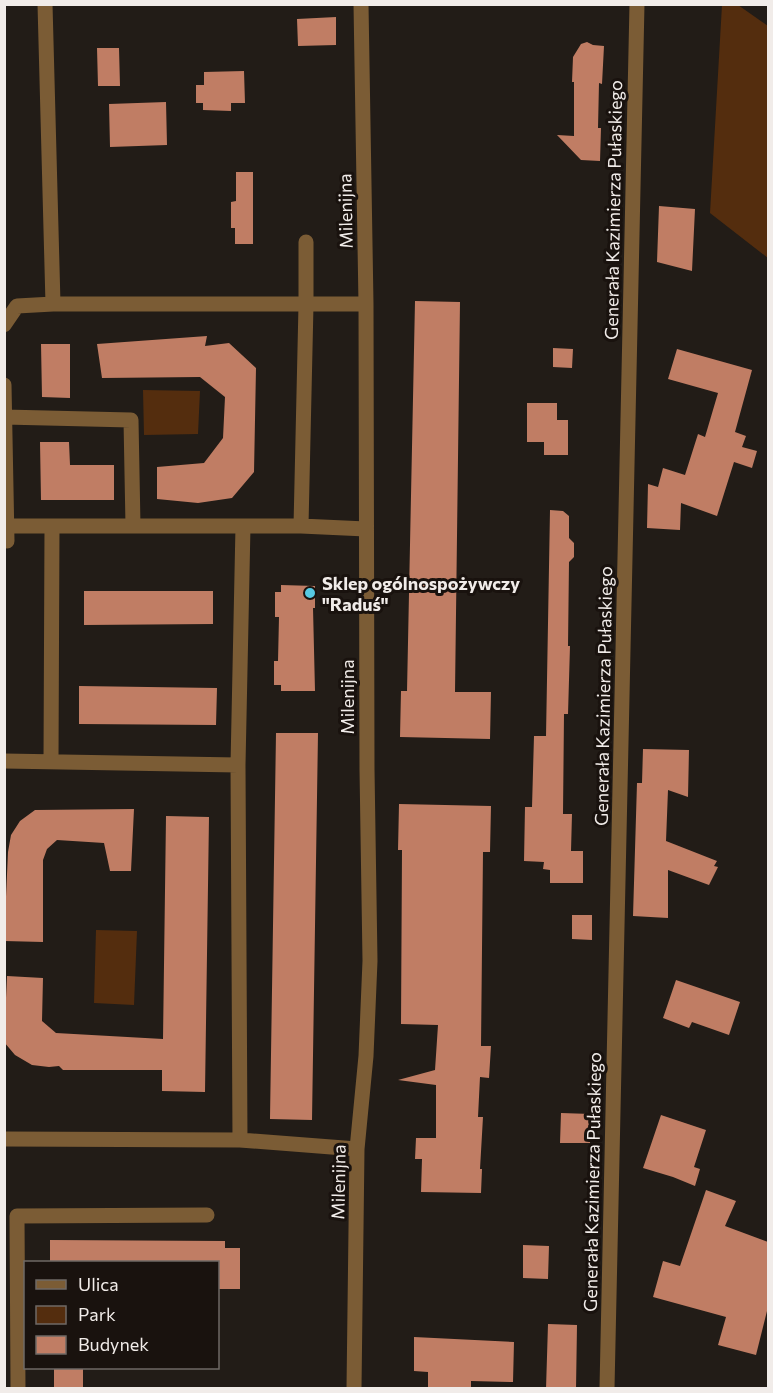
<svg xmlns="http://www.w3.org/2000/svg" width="773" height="1393" font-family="Commissioner,sans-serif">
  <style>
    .green { fill: #542d0e }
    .building { fill: #c07d64 }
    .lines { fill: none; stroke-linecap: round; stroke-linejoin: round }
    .minor { stroke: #7b5c35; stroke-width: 15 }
    .poi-dot { fill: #57c9e2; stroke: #19120e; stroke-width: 2 }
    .labels { text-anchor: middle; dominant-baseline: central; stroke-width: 6; stroke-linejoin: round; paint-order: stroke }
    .street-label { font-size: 18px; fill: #f1ece9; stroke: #19120e }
    .poi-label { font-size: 18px; font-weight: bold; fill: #f1ece9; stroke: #19120e; text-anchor: start }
  </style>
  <rect width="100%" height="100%" fill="#221c17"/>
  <path class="green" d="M722,5H738L768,26V258L710,213Z
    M143,390L200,391L198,434L144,435Z
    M96,930L137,931L134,1005L94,1003Z"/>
  <path class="building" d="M336,17V45L298,46L297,19Z
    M587,42L593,45L604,46L602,84L599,83L598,128H601L600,161L581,160L557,135L574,136V82H572L573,57L581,44Z
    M97,48H119L120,86H98Z
    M244,71L245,103H231V111L203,110V103H196V85H204V72Z
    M166,102L167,145L110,147L109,104Z
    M236,172H253V244H235V228H231V202L236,201Z
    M659,206L695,209L692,271L657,262Z
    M415,301L460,302L455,692H491L490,739L400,737L401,691H407Z
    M207,336L205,346L229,343L256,368L254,472L232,498L198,503L157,499V467L204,463L223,438L225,397L200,377L102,378L97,344Z
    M41,344H70V398L42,397Z
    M553,348L573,349L572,368L553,367Z
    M677,349L752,370L735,432L746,436L742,447L757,451L752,468L734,462L717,516L681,503L680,530L647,528L648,484L658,487L663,468L685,475L698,434L705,437L718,393L668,379Z
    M527,403H557V420H568V455H544V442H527Z
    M40,442H69L70,465H114V500H41Z
    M550,510L563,511L569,516V538L574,543V557L569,562L568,646H570L568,714H564L563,814H572L571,851H583V883H550V870L543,869L544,862L524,861L525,807H532L534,736H546Z
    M281,585L315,586V608H313L315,691H281V685H274V661H278L279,617H275V592H281Z
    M84,591H213V624L84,625Z
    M79,686L217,688L216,725L79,724Z
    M276,733H318L312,1120L270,1119Z
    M643,749L689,750L688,797L668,790L666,841L717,861L714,866L718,867L709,885L668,870V918L633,916L637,783H642Z
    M399,804L491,806L490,852H483L481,1046H491L489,1078L480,1077L478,1117H483L480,1169H482L481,1193L421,1192L422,1159H415L416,1138H436V1085L398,1080L435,1070L438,1025L401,1024L402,850H398Z
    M134,809L131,871H110L104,843L57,840L47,849L43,860V942L4,941L8,852L11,835L20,821L35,810Z
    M166,816L209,817L205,1092L162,1091V1070H63L59,1066L49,1067L32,1065L15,1055L4,1042L7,976L43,978L42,1021L56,1033L163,1039Z
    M572,915H592V940L572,939Z
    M676,980L740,1002L729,1035L692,1022L689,1028L663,1018Z
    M561,1113L591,1114L590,1143H560Z
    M661,1115L706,1130L694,1167L700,1169L695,1186L673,1177L643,1168Z
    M706,1190L736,1201L725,1226L768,1242V1307L756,1355L718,1345L726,1317L653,1297L663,1261L680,1266Z
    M50,1240L225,1241V1248H240V1289H218V1263H50Z
    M523,1245L549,1246L548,1279L523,1278Z
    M548,1324L577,1325L576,1389H546Z
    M414,1337L514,1342L513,1382L471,1381V1389H428V1372L414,1371Z
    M54,1368H83V1389H54Z"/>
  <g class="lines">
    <path class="minor" d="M45,4L53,304
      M4,325L17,306L53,304H366
      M4,385L7,541
      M4,417L131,420L133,526
      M7,526H301L366,529
      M301,526L306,305V242
      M51,760L52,526
      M4,761L238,765
      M4,1139L240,1140L357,1149
      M240,1140L238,765L243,526
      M18,1388L17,1216L207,1215
      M354,1388L357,1149L366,1056L370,961L367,769L366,304L361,4
      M607,1388L637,4"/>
  </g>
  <circle class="poi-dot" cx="310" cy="593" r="6"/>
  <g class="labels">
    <g class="street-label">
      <text transform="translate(613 210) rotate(-89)">Generała Kazimierza Pułaskiego</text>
      <text transform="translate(345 211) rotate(-91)">Milenijna</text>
      <text transform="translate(603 696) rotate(-89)">Generała Kazimierza Pułaskiego</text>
      <text transform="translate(347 697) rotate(-90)">Milenijna</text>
      <text transform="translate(338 1182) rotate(-89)">Milenijna</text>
      <text transform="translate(592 1182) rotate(-89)">Generała Kazimierza Pułaskiego</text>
    </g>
    <g class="poi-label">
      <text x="322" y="583">Sklep ogólnospożywczy<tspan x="322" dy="21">"Raduś"</tspan></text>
    </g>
  </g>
  <rect width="773" height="1393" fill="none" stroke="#f1ece9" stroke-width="12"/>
  <rect x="24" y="1261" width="195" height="108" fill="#19120e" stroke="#6f6966" stroke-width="1.5"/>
  <rect x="36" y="1280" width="30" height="9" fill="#7b5c35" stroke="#6f6966" stroke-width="1.5"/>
  <text x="78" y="1291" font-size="18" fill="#f1ece9">Ulica</text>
  <rect x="36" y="1306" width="30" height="18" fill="#542d0e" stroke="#6f6966" stroke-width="1.5"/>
  <text x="78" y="1321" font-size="18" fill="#f1ece9">Park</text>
  <rect x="36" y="1336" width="30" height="18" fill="#c07d64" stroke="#6f6966" stroke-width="1.5"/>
  <text x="78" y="1351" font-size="18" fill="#f1ece9">Budynek</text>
</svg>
